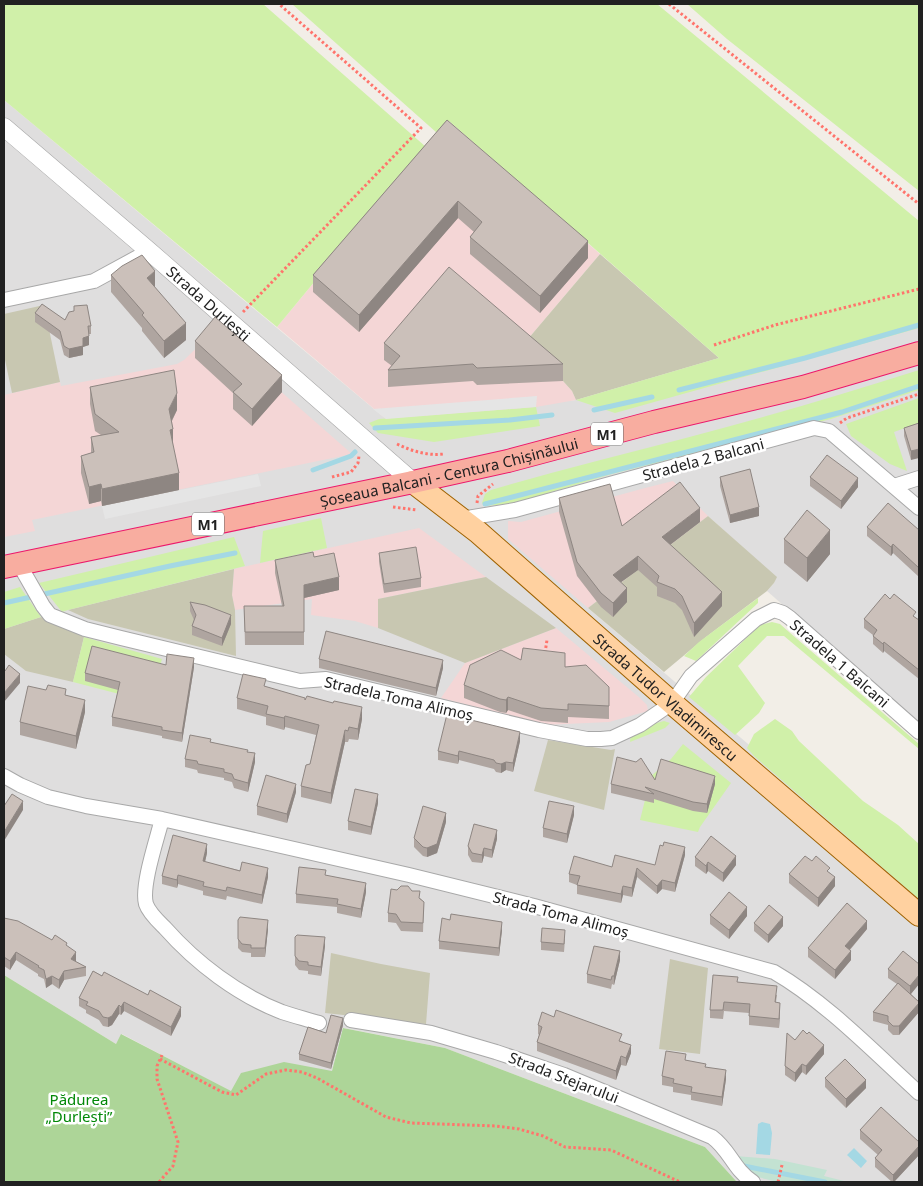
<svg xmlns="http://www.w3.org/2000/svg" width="923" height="1186" font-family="'Noto Sans',sans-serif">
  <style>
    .residential { fill: #dfdede }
    .commercial { fill: #f4d6d6 }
    .construction { fill: #c8c7b1 }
    .grass { fill: #d0f0a9 }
    .forest { fill: #add598 }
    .wetland { fill: #c3e2d2 }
    .parking { fill: #e5e5e5 }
    .water { fill: #a4d8e4 }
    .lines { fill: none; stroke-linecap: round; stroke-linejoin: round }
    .stream { stroke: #a4d8e4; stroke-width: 5 }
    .minor-casing { stroke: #a8a8a8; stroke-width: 16 }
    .tertiary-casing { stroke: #a8a8a8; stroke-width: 19 }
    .primary-casing { stroke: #9f6200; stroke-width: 24 }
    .trunk-casing { stroke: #ec186b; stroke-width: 24 }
    .path { stroke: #ff746c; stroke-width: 3; stroke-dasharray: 2.5 2.5; stroke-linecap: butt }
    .minor { stroke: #fff; stroke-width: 14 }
    .tertiary { stroke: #fff; stroke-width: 18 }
    .primary { stroke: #ffd1a0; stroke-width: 22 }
    .trunk { stroke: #f8ada0; stroke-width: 22 }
    .wall { fill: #afa5a0 }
    .shaded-wall { fill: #8e8682 }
    .building { fill: #cbc0ba; stroke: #8e8682 }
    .labels { text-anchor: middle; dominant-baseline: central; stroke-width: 5; stroke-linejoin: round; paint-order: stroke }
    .shield { fill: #fff; stroke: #646464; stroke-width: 1 }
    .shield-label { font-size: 14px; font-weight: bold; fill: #212121 }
    .street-label { font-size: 15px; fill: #212121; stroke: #fff }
    .park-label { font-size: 15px; fill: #028807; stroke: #fff }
  </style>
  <rect width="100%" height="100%" fill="#f2eee7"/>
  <path class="residential" d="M4,100L386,419L576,400L919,299V725L767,591L774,583L776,577L708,516L588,608L919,889V1182H737L705,1147L445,1048L344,1028L332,1071L232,1092L122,1034L116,1044L4,975Z"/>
  <path class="commercial" d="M448,121L600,254L522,346L563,381L572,391L576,400L536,407L386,419L277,327Z
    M213,332L352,454L32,520L35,531L4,537V395L60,382L61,386L177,364L184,360Z
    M673,481L708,516L588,608L508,539V521L521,522L645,488Z
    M419,528L486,577L378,599V628L355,621L311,615L312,599L235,610L232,595L234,569Z
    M556,628L640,698L647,705L648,711L609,722L544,725L441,698L465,663Z"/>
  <path class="construction" d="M600,254L719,358L576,400L572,391L563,381L522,346Z
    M44,305L60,382L12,393L4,355V314Z
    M708,516L777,577L774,583L767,591L706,637L664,672L588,608Z
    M234,569L232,595L235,610L236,656L88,619L68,610Z
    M486,577L556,628L465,663L378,628V599Z
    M41,617L84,637L73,682L26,671L4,654V629Z
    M548,740L611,750L615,749L604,810L534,791Z
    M331,953L381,964L430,973L426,1024L325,1013Z
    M670,959L708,968L700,1054L659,1049Z"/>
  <path class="grass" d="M4,4H263L426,147L277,327L4,100Z
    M292,4H657L919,221V328L615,413L576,400L719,358L449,121L437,133Z
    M687,4H919V191L727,39Z
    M919,370V390L831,419L612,474L511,504L484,506L482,503L485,494L491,490C554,471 618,456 682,439C762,418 841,395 919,370Z
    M919,398V423L894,432L907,471L890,464L851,436L846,424Z
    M536,407L540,426L434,442L378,433L369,423L379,419Z
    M321,518L327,548L260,563L263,531Z
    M234,537L245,566L68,610L62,612L39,583Z
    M20,587L41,617L4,629V592Z
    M758,598V603L696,661L684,656L699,642Z
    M772,622L780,624L789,632L919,744V749L784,636H767L738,666L765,703L759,713L735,735L689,697L706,677L760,625Z
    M84,637L162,659L150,702L73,682Z
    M775,719L792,731L799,741L863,801L898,825L919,844V899L754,756L747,748L754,734Z
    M664,721L670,723L665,728L630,742L631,734L653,724Z
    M683,744L731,783L700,827L698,832L640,820L651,776L671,759Z"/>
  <path class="forest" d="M4,975L116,1044L121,1034L231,1091L241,1073L284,1062L332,1071L343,1028L445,1048L705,1147L737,1182H4Z"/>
  <path class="wetland" d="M735,1156L775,1159L827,1170L824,1176L848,1182H778L749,1175Z"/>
  <path class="parking" d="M537,396L536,407L386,419L373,409Z
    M258,474L261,486L105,519L102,506Z"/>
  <path class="water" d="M762,1122L770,1124L772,1133L770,1155L756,1154L758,1124Z
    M854,1148L867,1161L861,1168L847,1155Z"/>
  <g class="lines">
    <path class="stream" d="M679,390L805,358L919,325
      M594,410L652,397
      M375,428L510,420L552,415
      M313,470L351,456L355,452
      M485,504L842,412L919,386
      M4,603L170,566L235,553
      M744,1166L825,1182"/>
    <g class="minor-casing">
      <path id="minor" d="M4,300L94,281L149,251
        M894,486L919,478
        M461,519L515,510L814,428L829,431L919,508
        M19,564L43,606L50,615L85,629L121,638L300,681L326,679L539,730L587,739H601L612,738L640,725L672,703L691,676L756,619L774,610L783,613L790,618L919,732
        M4,776L20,785L48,797L86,806L162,819L409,875L534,906L774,972C826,1002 875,1053 919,1093
        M162,819C157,839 141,886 146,904C149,913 159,922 165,928C196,963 238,995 282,1012C294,1016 306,1019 319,1023
        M351,1020L431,1033L496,1052L564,1075L712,1137C730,1150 733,1169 753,1182"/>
    </g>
    <g class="tertiary-casing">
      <g id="tertiary">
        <path id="s1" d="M4,127L149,251L413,482"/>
      </g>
    </g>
    <g class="primary-casing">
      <g id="primary">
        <path id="s2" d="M413,482L478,532L672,703L919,915"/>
      </g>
    </g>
    <g class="trunk-casing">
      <g id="trunk">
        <path id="s3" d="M4,567L413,482L508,461L654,422L803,387L919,353"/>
      </g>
    </g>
    <path class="path" d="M669,4L919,204
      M243,312L421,128L279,4
      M714,345L775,325L919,289
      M840,423L847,418L919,394
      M397,444C412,451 427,456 444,454
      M332,477L351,472L358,463L359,456
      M477,503L478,496L493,484
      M393,507L417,510
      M545,653L547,640
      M160,1059L222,1092L236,1095L266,1074L286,1070L302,1072L317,1078L386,1117L411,1123L496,1126L519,1129L543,1136L565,1147L611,1150L680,1182
      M159,1182L173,1166L178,1142L157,1079V1066L162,1055
      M778,1182L782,1165"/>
    <use href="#minor" class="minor"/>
    <use href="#tertiary" class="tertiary"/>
    <use href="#primary" class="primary"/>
    <use href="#trunk" class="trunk"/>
  </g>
  <path class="wall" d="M447,120L588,258L540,313L470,254V237L474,232L458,218L359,332L313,292V275Z
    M111,275L155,288L186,340L164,358L142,331V328L111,292Z
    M35,313L91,326V334H89V345L83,347V355L69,358L64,355L60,340L35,322Z
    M195,341L282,392L252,426L233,409V393L195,358Z
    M384,343L563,364V381L477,385L473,381L388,387V370L392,366L384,360Z
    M90,387L177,410L172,421L173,446L179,490L102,506L101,501L89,504L81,473V456L91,453V437L101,435L95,431L90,404Z
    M919,423L911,460L904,436V428Z
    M720,477L759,516L730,523L720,486Z
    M810,477L858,487L841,509L810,486Z
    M559,498L622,526L700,522L670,545L722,606L694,637L682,610L675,603L657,596V587L638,570L621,582L627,602L613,617L601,607L577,576L559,512Z
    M867,527L919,530V577L893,553L891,556L867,536Z
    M784,539L830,554L807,582L784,563Z
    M379,553L421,578V587L384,593L379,562Z
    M314,557L339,590L304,598V645H245L244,606H282L275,573V560Z
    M890,599L919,620V679L884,651L883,653L873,644V635L864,628V619Z
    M190,602L231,624L222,646L192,635V626L194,620L190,611Z
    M319,659L443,668L436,696L319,668Z
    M521,660L565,667L609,687V719L568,717V723L541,721L508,710L506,713L500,712L464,698V685Z
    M166,665L194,667L182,742L162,738V736L112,726V717L118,690L85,681V673Z
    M266,687L362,719L358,740L349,739L348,742H345L331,804L301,797V786L310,764L316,735L285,727L284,730L266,725V717L237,709V698Z
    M66,695L85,712L76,749L20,735V722Z
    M468,719L520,741L513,772L506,770L501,773L496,772L494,769L459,760L458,764L438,760V751Z
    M211,742L248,752L255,762L248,792L234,788L232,782L224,780V778L198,773L197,770L185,767V759Z
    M655,780L715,784L707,813L693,811L654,799V803L611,793V784Z
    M296,792L287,823L257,815V806Z
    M378,803L371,835L348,830V821Z
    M574,815L567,843L543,837V828Z
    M446,822L437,853L427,857L423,856L414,847V838Z
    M497,839L492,858L484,856L482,863L472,862L468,855V846Z
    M207,853L205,862L268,877L262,904L227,896L226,900L203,895V891L178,884L177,888L162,884V876Z
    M685,855L675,892L662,889L657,894L637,877L632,897L623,895L621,903L577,894V885L569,882V874L612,867L655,865Z
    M695,857L736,865L723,882L708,871L706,874L695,866Z
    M812,861L830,873L835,886L818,907L789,883V874Z
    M326,875L366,892L361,918L337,913V907L296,903V894Z
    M420,898L424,902L423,932L401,931L396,923L388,922V913Z
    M710,915L747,916L729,939L710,924Z
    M4,918L52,940L67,946L76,961H75L86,967V976L64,980L59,989L52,984L46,988L44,979L38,976V974L16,960L10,970L4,966Z
    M238,920L268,929L265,957H251V953L242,952L238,948Z
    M450,920L502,930L499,956L439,949V941Z
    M754,923L783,926L768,943L754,931Z
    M867,929L850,950L851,960L835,979L808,957V948Z
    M295,937L325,946L321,976L308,974V971L299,970L295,965Z
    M565,939L564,952L541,950V942Z
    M620,960L614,985L612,984L611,989L587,983V974Z
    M919,964V984L911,994L919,1002V1012L899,1035H893L888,1030V1025L873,1021V1012L897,984L888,978V969Z
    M93,971L181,1016L171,1036L124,1011L121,1015L119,1014L112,1025L108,1027L103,1026L99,1020L86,1013V1010L79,1006V998Z
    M738,982L777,995L776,1002L780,1011L779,1028L749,1025V1013L724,1011L723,1019L710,1018V1010Z
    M343,1025L331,1069L299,1060V1054L326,1033Z
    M538,1025L622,1041L631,1053L626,1066L621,1065L616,1080L537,1051V1042L539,1035L538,1034Z
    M795,1040L824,1054L806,1075L802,1072L795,1082L785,1075V1066Z
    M686,1060L706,1067L726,1079L722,1106L691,1100V1095L673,1092V1087L662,1085V1076Z
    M825,1078L866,1088L846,1108L825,1087Z
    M860,1130L919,1142V1155L894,1182H892L875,1167V1158L878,1155L860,1139Z"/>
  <path class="shaded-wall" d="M458,201V218L359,332V315Z
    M588,241V258L540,313V296Z
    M155,271V288L147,295V278Z
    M186,323V340L164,358V341Z
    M89,336V345L83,347V355L69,358V349L83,338Z
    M282,375V392L252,426V409Z
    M177,393V410L169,426V409Z
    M173,429V446L170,430Z
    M919,449V458L911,460V451Z
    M179,473V490L102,506V489Z
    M858,478V487L841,509V501Z
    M101,484V501L89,504V487Z
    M759,507V516L730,523V515Z
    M700,508V522L662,551V537Z
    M830,530V554L807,582V558Z
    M893,544V553L891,556V547Z
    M638,556V570L613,588V575Z
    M339,577V590L304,598V585Z
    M627,588V602L613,617V603Z
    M722,592V606L694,637V623Z
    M231,615V624L222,646V638Z
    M884,642V651L883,653V644Z
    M194,658V667L182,742V733Z
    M443,660V668L436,696V688Z
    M20,674V683L4,702V693Z
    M508,697V710L506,713V700Z
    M85,700V712L76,749V736Z
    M362,707V719L358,740V729Z
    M285,716V727L284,730V718Z
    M345,730V742L331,804V793Z
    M520,732V741L513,772V763Z
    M459,751V760L458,764V756Z
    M255,753V762L248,792V783Z
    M506,762V770L501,773V764Z
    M715,776V784L707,813V804Z
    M296,784V792L287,823V814Z
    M378,794V803L371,835V827Z
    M23,801V810L4,841V832Z
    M574,806V815L567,843V834Z
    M446,813V822L437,853L427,857V848Z
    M497,830V839L492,858V850Z
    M207,844V853L203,870V861Z
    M685,847V855L675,892V883Z
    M484,848V856L482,863V855Z
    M736,856V865L723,882V873Z
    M708,862V871L706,874V866Z
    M268,868V877L262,904V895Z
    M637,868V877L632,897V888Z
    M178,875V884L177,888V880Z
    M835,877V886L818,907V898Z
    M662,880V889L657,894V886Z
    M366,883V892L361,918V909Z
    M623,886V895L621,903V894Z
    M747,907V916L729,939V930Z
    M783,917V926L768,943V935Z
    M268,920V929L265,957V948Z
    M867,921V929L845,955V946Z
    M502,922V930L499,956V948Z
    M325,937V946L321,976V967Z
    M620,951V960L614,985V976Z
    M851,951V960L835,979V970Z
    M16,952V960L10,970V961Z
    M76,952V961L71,968V959Z
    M64,971V980L59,989V980Z
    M919,975V984L910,995V986Z
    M52,976V984L46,988V979Z
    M124,1002V1011L121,1015V1007Z
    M780,1003V1011L779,1028V1019Z
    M919,1003V1012L899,1035V1026Z
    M119,1005V1014L112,1025L108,1027V1018Z
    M181,1007V1016L171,1036V1027Z
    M343,1018V1025L331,1069V1063Z
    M631,1045V1053L626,1066V1058Z
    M824,1045V1054L806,1075V1066Z
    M621,1056V1065L616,1080V1071Z
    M802,1064V1072L795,1082V1073Z
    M726,1070V1079L722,1106V1097Z
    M866,1080V1088L846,1108V1099Z
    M919,1146V1155L894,1182H893V1175Z"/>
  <path class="building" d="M447,120L588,241L540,296L470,237L482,222L458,201L359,315L313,275Z
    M142,255L155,271L147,278L186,323L164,341L142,315L144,313L111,275L122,266Z
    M449,267L563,364L477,368L473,364L388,370L400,356L384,343Z
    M42,304L65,320L69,312L74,311V306L87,305L91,326H88L89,336L83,338V346L69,349L64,346L60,331L35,313Z
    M215,317L282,375L252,409L233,392L242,384L195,341Z
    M174,370L177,393L169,409L173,429L170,430L179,473L102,489L101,484L89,487L81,456L94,452L91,437L119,432L95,414L90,387Z
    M919,423V449L911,451L904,428Z
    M827,455L858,478L841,501L810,477Z
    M750,469L759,507L730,515L720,477Z
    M680,482L700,508L662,537L722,592L694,623L682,596L675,589L657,582L659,576L638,556L613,575L627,588L613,603L601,593L577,562L559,498L610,484L622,526Z
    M888,503L919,530V568L893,544L891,547L867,527Z
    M807,510L830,530L807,558L784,539Z
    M416,547L421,578L384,584L379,553Z
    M313,552L314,557L334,553L339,577L304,585V632H245L244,606H284L275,560Z
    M885,594L890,599L894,594L916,612L913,616L919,620V670L884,642L883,644L873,636L877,630L864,619Z
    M190,602L205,605L231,615L222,638L192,626L196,615Z
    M326,631L443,660L436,688L319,659Z
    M92,646L166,665L167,654L194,658L182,733L162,730V727L112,717L120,682L85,673Z
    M523,648L565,653V667L586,665L609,687V706L568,704V710L541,708L508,697L506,700L500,699L464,685L470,665L501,650L521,660Z
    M9,665L20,674L4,693V670L5,671Z
    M243,674L266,679L264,686L305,698V700L307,696L333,703L334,701L362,707L358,729L349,727L348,731L345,730L331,793L301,786L306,765L310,764L319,725L285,716L284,718L266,714L268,706L237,698Z
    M48,685L66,689L65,695L85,700L76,736L20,722L28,686L46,690Z
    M448,710L468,715L467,719L520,732L513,763L506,762L501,764L496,763L494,760L459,751L458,756L438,751Z
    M190,735L211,739L210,742L248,750L247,752L255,753L248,783L234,779L232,774L224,772V769L198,764L197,761L185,759Z
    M617,757L636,762L641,758L655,780L661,759L715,776L707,804L693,802L645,787L654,794L611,784Z
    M266,775L296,784L287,814L257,806Z
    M355,789L378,794L371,827L348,821Z
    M12,794L23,801L4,832V806Z
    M549,801L574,806L567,834L543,828Z
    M423,806L446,813L437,844L427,848L423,847L414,838Z
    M474,824L497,830L492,850L484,848L482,855L472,853L468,846Z
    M173,835L207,844L203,861L240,871L242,862L268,868L262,895L227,887L226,891L203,886L204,882L178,875L177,880L162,876Z
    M711,836L736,856L723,873L708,862L706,866L695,857Z
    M664,842L685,847L675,883L662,880L657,886L637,868L632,888L623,886L621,894L577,885L580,876L569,874L574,856L612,867L615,855L655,865L660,845L663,846Z
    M805,856L812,861L816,856L830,868L827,871L835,877L818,898L789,874Z
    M299,867L326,870L325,875L366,883L361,909L337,904L338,899L296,894Z
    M401,886H408L412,891H420L419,898L424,902L423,923L401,922L396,914L388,913L391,889L397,890Z
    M729,892L747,907L729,930L710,915Z
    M847,903L867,921L845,946L851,951L835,970L808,948Z
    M769,905L783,917L768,935L754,923Z
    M451,914L502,922L499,948L439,941L442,918L450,920Z
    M240,917L268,920L265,948H251V945L242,944L238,939V920Z
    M4,918L18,921L52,940L55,935L67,943L66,945L76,952L71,959L86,967L64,971L59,980L52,976L46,979L44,970L38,967L39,966L16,952L10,961L4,957Z
    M542,928L565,930L564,944L541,942Z
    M297,935L325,937L321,967L308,965V962L299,961L295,956V937Z
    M594,946L620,951L614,976H612L611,980L587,974Z
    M903,951L919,964V975L910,986L888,969Z
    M93,971L102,976L104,972L148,995L150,990L181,1007L171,1027L124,1002L121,1007L119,1005L112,1016L108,1018L103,1017L99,1011L86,1005L88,1002L79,998Z
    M713,975L738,977L737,982L777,986L775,1002L780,1003L779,1019L749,1016L750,1004L724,1002L723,1010H710Z
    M898,983L919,1002V1003L899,1026H893L888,1021V1016L873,1012Z
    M556,1010L622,1034L619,1041L631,1045L626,1058L621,1056L616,1071L537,1042L542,1027L538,1025L542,1012L554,1017Z
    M331,1015L343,1018L331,1063L299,1054L308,1027L326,1033Z
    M803,1030L807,1034L809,1032L824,1045L806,1066L802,1064L795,1073L785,1066L787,1033L795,1040Z
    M666,1051L686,1054L685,1060L706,1064L705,1067L726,1070L722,1097L691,1092L692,1087L673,1083L674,1079L662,1076Z
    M845,1059L866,1080L846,1099L825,1078Z
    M881,1107L919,1142V1146L893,1175L875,1158L882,1150L860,1130Z"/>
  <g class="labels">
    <g class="shield">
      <rect x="591" y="422.5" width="32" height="23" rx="4"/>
      <rect x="192" y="512.5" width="32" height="23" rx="4"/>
    </g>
    <g class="shield-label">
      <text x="607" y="434">M1</text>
      <text x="208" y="524">M1</text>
    </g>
    <g class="street-label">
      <text stroke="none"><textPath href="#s1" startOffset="270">Strada Durlești</textPath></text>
      <text transform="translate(703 459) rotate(-15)">Stradela 2 Balcani</text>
      <text stroke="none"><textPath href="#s3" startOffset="455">Șoseaua Balcani - Centura Chișinăului</textPath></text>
      <text transform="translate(840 663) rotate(41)">Stradela 1 Balcani</text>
      <text transform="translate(399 698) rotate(13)">Stradela Toma Alimoș</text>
      <text stroke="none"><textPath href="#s2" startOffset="332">Strada Tudor Vladimirescu</textPath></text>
      <text transform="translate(561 914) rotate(15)">Strada Toma Alimoș</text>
      <text transform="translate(564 1077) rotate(21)">Strada Stejarului</text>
    </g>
    <g class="park-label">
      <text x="79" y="1099">Pădurea<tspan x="79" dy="17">„Durlești”</tspan></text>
    </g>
  </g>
  <rect width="923" height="1186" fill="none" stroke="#212121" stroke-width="10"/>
</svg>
